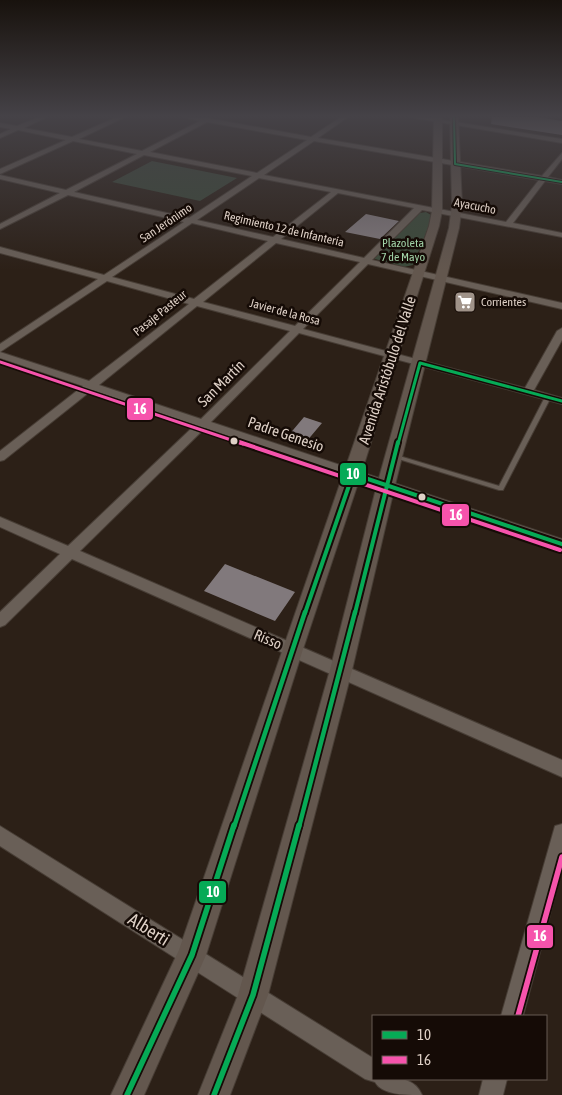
<svg xmlns="http://www.w3.org/2000/svg" width="562" height="1095" font-family="'Asap Condensed',sans-serif">
  <style>
    .green { fill: #3c4a3a }
    .building { fill: #81797c }
    .lines { fill: none; stroke-linecap: round; stroke-linejoin: round }
    .service-casing { stroke: #473d35; stroke-width: 2 }
    .minor-casing { stroke: #473d35; stroke-width: 2 }
    .secondary-casing { stroke: #473d35; stroke-width: 2 }
    .service { fill: #695f57; fill-rule: evenodd }
    .minor { fill: #695f57; fill-rule: evenodd }
    .secondary { fill: #63574e; fill-rule: evenodd }
    .bus-1-far4-casing { stroke: #150b06; stroke-width: 4 }
    .bus-1-far3-casing { stroke: #150b06; stroke-width: 6 }
    .bus-1-far2-casing { stroke: #150b06; stroke-width: 8 }
    .bus-1-far1-casing { stroke: #150b06; stroke-width: 8 }
    .bus-1-casing { stroke: #150b06; stroke-width: 9 }
    .bus-2-far2-casing { stroke: #150b06; stroke-width: 6 }
    .bus-2-far1-casing { stroke: #150b06; stroke-width: 8 }
    .bus-2-casing { stroke: #150b06; stroke-width: 9 }
    .bus-1-far4 { stroke: #06aa56; stroke-width: 2 }
    .bus-1-far3 { stroke: #06aa56; stroke-width: 3 }
    .bus-1-far2 { stroke: #06aa56; stroke-width: 4 }
    .bus-1-far1 { stroke: #06aa56; stroke-width: 4.5 }
    .bus-1 { stroke: #06aa56; stroke-width: 5.5 }
    .bus-2-far2 { stroke: #f653ac; stroke-width: 3 }
    .bus-2-far1 { stroke: #f653ac; stroke-width: 4 }
    .bus-2 { stroke: #f653ac; stroke-width: 5.5 }
    .bus-dot { fill: #dfd1c7; stroke: #150b06; stroke-width: 2 }
    .labels { text-anchor: middle; dominant-baseline: central; stroke-width: 5; stroke-linejoin: round; paint-order: stroke }
    .far-street-label { font-size: 12px; fill: #dfd1c7; stroke: #150b06 }
    .far-park-label { font-size: 12px; fill: #a0d1a6; stroke: #150b06 }
    .far-poi-label { font-size: 12px; fill: #dfd1c7; stroke: #150b06; text-anchor: start }
    .street-label { font-size: 15px; fill: #dfd1c7; stroke: #150b06 }
    .near-street-label { font-size: 18px; fill: #dfd1c7; stroke: #150b06 }
    .line-badge { stroke: #150b06; stroke-width: 2 }
    .badge-label { font-size: 14px; text-anchor: middle; font-weight: bold; fill: #fff }
  </style>
  <rect width="100%" height="100%" fill="#2c2017"/>
  <path class="green" d="M152,161L237,178L200,201L112,182Z
    M426,212L431,215L429,226L413,265L404,267L375,259L374,257L419,213Z"/>
  <path class="building" d="M492,117H537L562,121V135L491,124Z
    M366,214L399,221L380,239L345,232Z
    M304,417L322,423L306,442L288,436Z
    M225,564L295,592L275,621L204,591Z"/>
  <g class="lines">
    <g class="service-casing">
      <path id="service" d="M548,395L551,397L503,490H499L392,457L391,456L392,455H396L499,486L545,397Z"/>
    </g>
    <g class="minor-casing">
      <path id="minor" d="M39,117H47L24,128L72,137L117,117H125L79,139L142,151L200,121L183,117L207,118L311,137L341,117H348L318,138L542,176L562,153V159L548,177L562,180V184L545,181L513,223L562,233V237L422,210L372,260L562,303V309L368,264L303,329L525,388L557,331L562,328V340L534,390L562,398V404L299,333L211,422L562,539V549L205,428L80,551L562,760V777L72,559L5,625L0,627V612L60,554L0,527V517L68,546L195,425L92,390L4,460L0,461V451L83,386L0,358V344L98,279L0,253V247L104,275L184,222L68,195L0,229V224L60,193L0,179V175L66,190L137,154L73,141L0,174V169L66,140L18,130L0,138V134L11,129L0,127V123L17,126ZM207,122L307,140L257,173L150,152ZM314,141L539,180L506,222L264,175ZM144,155L252,176L189,218L74,192ZM259,178L331,192L273,237L197,220ZM338,193L414,208L364,258L281,239ZM192,223L268,241L194,299L112,277ZM276,243L360,262L295,326L203,302ZM107,281L189,304L89,381L0,352ZM197,306L290,331L201,419L99,385Z
        M409,117H424L562,139V143Z
        M562,824V869L523,1016H501L553,833L555,826Z
        M0,826L373,1058V1079C392,1079 413,1074 422,1095C406,1095 382,1095 375,1082L365,1079L0,846Z
        M483,1079H507L503,1095H479Z"/>
    </g>
    <g class="secondary-casing">
      <path id="secondary" d="M434,117H442V211L439,226L361,474L303,649L206,955L144,1095H111L179,950L429,226L432,211Z
        M450,117H458L462,205L459,228L395,485L352,670L268,995L230,1095H198L238,995L330,670L377,485L449,228L452,205Z"/>
    </g>
    <use href="#service" class="service"/>
    <use href="#minor" class="minor"/>
    <use href="#secondary" class="secondary"/>
    <g class="bus-1-far4-casing">
      <path id="bus-1-far4" d="M454,117L455,164L562,182"/>
    </g>
    <g class="bus-1-far3-casing">
      <path id="bus-1-far3" d="M398,444L420,363L562,401"/>
    </g>
    <g class="bus-1-far2-casing">
      <path id="bus-1-far2" d="M305,613L353,474L562,544
        M355,613L398,442"/>
    </g>
    <g class="bus-1-far1-casing">
      <path id="bus-1-far1" d="M234,827L305,612
        M299,827L355,612"/>
    </g>
    <g class="bus-1-casing">
      <path id="bus-1" d="M127,1095L192,955L234,825
        M214,1095L253,995L299,825"/>
    </g>
    <g class="bus-2-far2-casing">
      <path id="bus-2-far2" d="M0,362L243,444"/>
    </g>
    <g class="bus-2-far1-casing">
      <path id="bus-2-far1" d="M239,442L560,550"/>
    </g>
    <g class="bus-2-casing">
      <path id="bus-2" d="M518,1016L562,857"/>
    </g>
    <use href="#bus-1-far4" class="bus-1-far4"/>
    <use href="#bus-1-far3" class="bus-1-far3"/>
    <use href="#bus-1-far2" class="bus-1-far2"/>
    <use href="#bus-1-far1" class="bus-1-far1"/>
    <use href="#bus-1" class="bus-1"/>
    <use href="#bus-2-far2" class="bus-2-far2"/>
    <use href="#bus-2-far1" class="bus-2-far1"/>
    <use href="#bus-2" class="bus-2"/>
  </g>
  <linearGradient id="sky" x2="0" y2="1"><stop stop-color="#18120d"/><stop offset="0.43" stop-color="#454247"/><stop offset="1" stop-color="#454247" stop-opacity="0"/></linearGradient>
  <rect width="562" height="270" fill="url(#sky)"/>
  <defs>
    <g id="supermarket-square" transform="scale(1.125)"><rect x="-9" y="-9" width="18" height="18" rx="4" fill="#a09389" stroke="#150b06"/><path d="M-6-5.5h2.5l.6 2H6L4.5 2H-2.5L-4.4-4H-6ZM-1.5 3.2a1.3 1.3 0 1 0 .1 0ZM3 3.2a1.3 1.3 0 1 0 .1 0Z" fill="#fff"/></g>
  </defs>
  <g fill-rule="evenodd">
    <use href="#supermarket-square" x="465" y="302"/>
  </g>
  <g class="bus-dot">
    <circle cx="234" cy="441" r="4.5"/>
    <circle cx="422" cy="497" r="4.5"/>
  </g>
  <g class="labels">
    <g class="far-street-label">
      <text transform="translate(475 206) rotate(11)">Ayacucho</text>
      <text transform="translate(166 223) rotate(-34)">San Jerónimo</text>
      <text transform="translate(284 229) rotate(13)">Regimiento 12 de Infantería</text>
      <text transform="translate(285 312) rotate(15)">Javier de la Rosa</text>
      <text transform="translate(160 313) rotate(-39)">Pasaje Pasteur</text>
    </g>
    <g class="far-park-label">
      <text x="403" y="243">Plazoleta<tspan x="403" dy="14">7 de Mayo</tspan></text>
    </g>
    <g class="far-poi-label">
      <text x="481" y="302">Corrientes</text>
    </g>
    <g class="street-label">
      <text transform="translate(387 370) rotate(-72)">Avenida Aristóbulo del Valle</text>
      <text transform="translate(221 383) rotate(-45)">San Martín</text>
      <text transform="translate(286 434) rotate(19)">Padre Genesio</text>
      <text transform="translate(268 639) rotate(23)">Risso</text>
    </g>
    <g class="near-street-label">
      <text transform="translate(149 929) rotate(32)">Alberti</text>
    </g>
  </g>
  <g class="line-badge">
    <rect x="126" y="397" width="28" height="24" rx="5" fill="#f653ac"/>
    <rect x="339" y="462" width="28" height="24" rx="5" fill="#06aa56"/>
    <rect x="441" y="503" width="29" height="24" rx="5" fill="#f653ac"/>
    <rect x="198" y="880" width="29" height="24" rx="5" fill="#06aa56"/>
    <rect x="526" y="924" width="28" height="25" rx="5" fill="#f653ac"/>
  </g>
  <g class="badge-label">
    <text x="140" y="414">16</text>
    <text x="353" y="479">10</text>
    <text x="456" y="520">16</text>
    <text x="213" y="897">10</text>
    <text x="540" y="941">16</text>
  </g>
  <rect x="372" y="1015" width="175" height="65" fill="#150b06" stroke="#665a53"/>
  <rect x="382" y="1031" width="25" height="8" fill="#06aa56" stroke="#665a53"/>
  <text x="417" y="1040" font-size="15" fill="#dfd1c7">10</text>
  <rect x="382" y="1056" width="25" height="8" fill="#f653ac" stroke="#665a53"/>
  <text x="417" y="1065" font-size="15" fill="#dfd1c7">16</text>
</svg>
